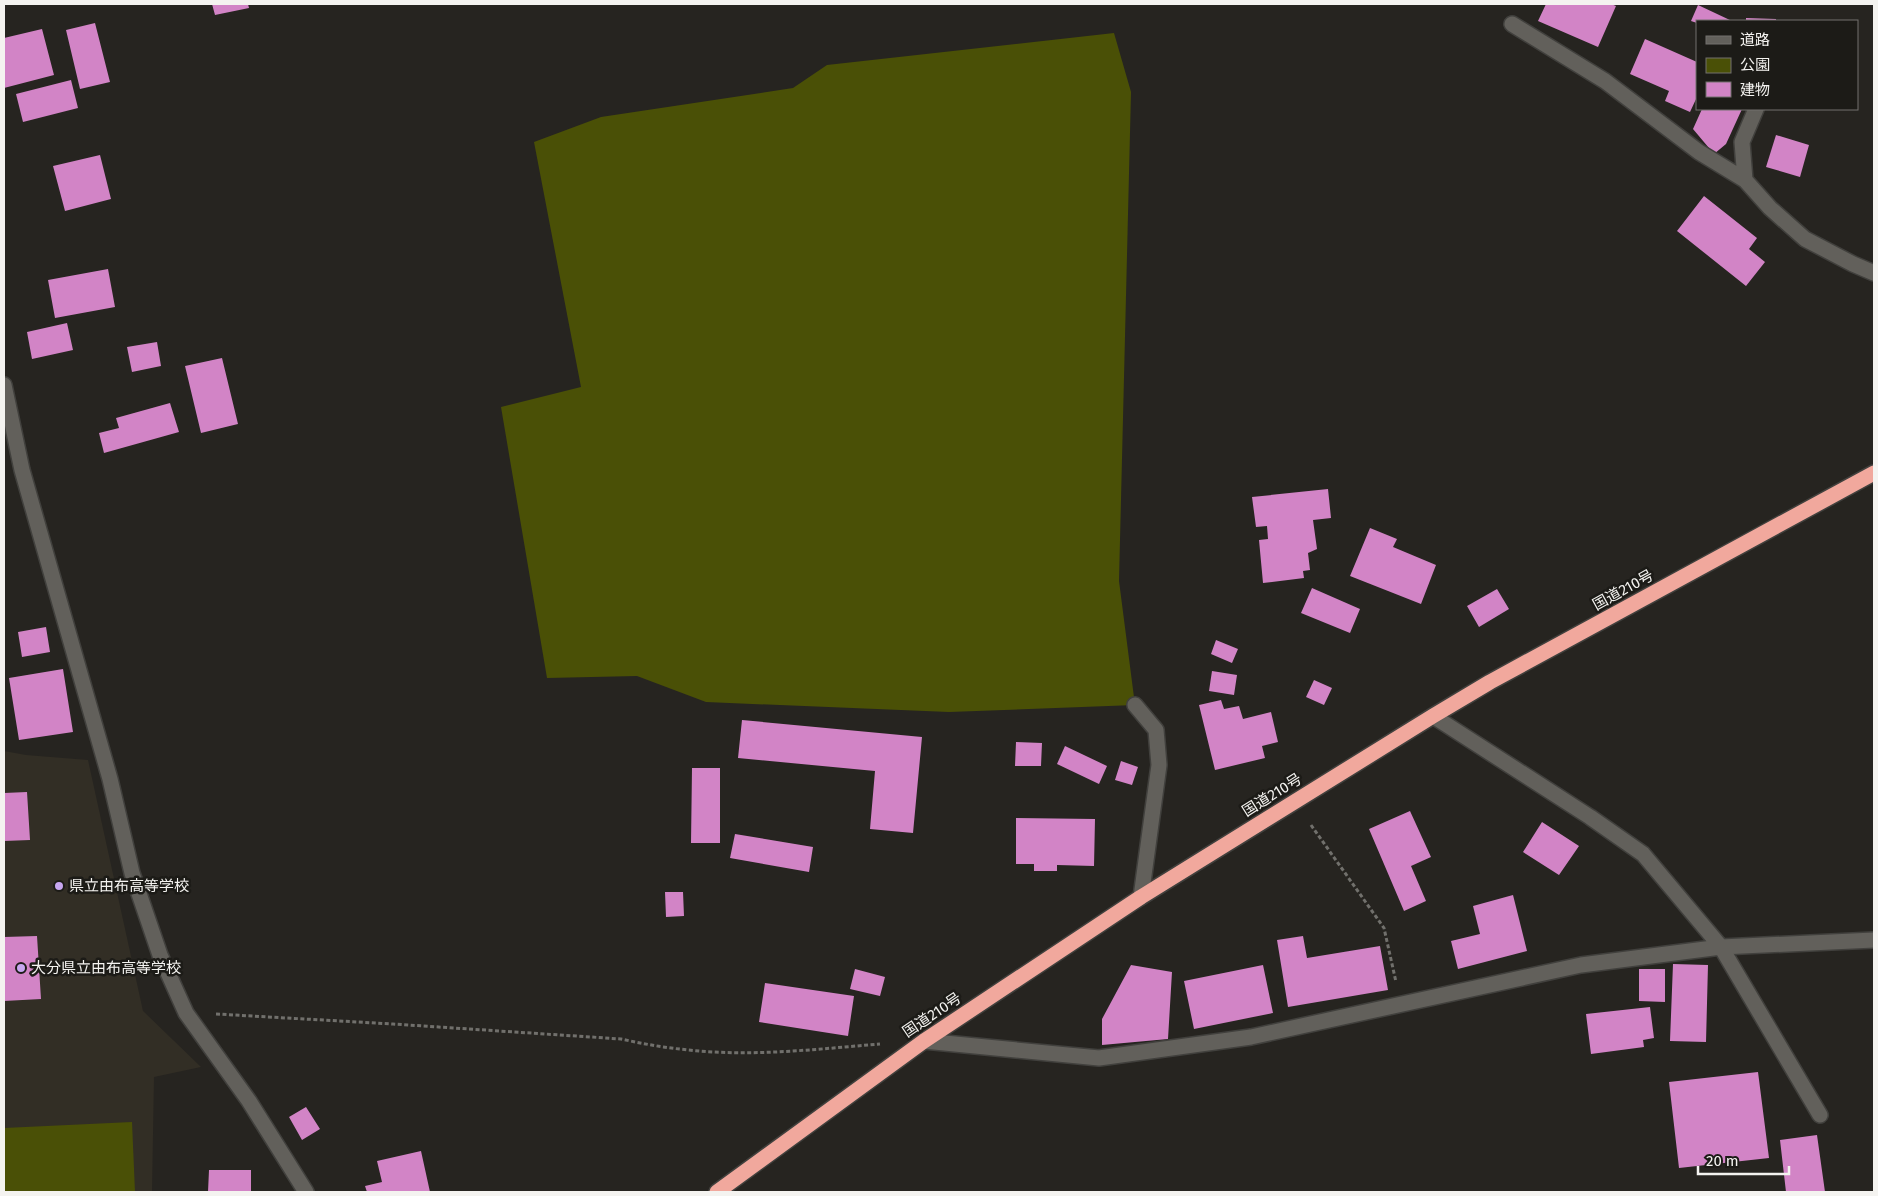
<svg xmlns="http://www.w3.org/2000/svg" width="1878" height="1196" font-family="'Fira Sans','Noto Sans JP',sans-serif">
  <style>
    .built { fill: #322e25 }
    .green { fill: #4a5006 }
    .building { fill: #d284c6 }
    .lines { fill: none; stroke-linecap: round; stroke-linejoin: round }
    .minor-casing { stroke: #41403d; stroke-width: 18 }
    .highway-casing { stroke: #41403d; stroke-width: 18 }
    .path { stroke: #71706c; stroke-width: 3; stroke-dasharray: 4 2.5; stroke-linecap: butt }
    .minor { stroke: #62605b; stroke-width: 15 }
    .highway { stroke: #f1a89d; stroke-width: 15 }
    .poi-dot { fill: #c7a6f0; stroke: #1c1b17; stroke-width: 2 }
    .labels { text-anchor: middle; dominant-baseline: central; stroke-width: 5; stroke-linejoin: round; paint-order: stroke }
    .street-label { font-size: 15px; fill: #f4f3f0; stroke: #1c1b17 }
    .poi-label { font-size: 15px; fill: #f4f3f0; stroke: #1c1b17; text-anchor: start }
  </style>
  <rect width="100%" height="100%" fill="#262420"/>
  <path class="built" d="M4,751L26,755L88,760L143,1011L201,1067L154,1077L152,1192H4Z"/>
  <path class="green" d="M1114,33L1131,92L1119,581L1135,705L949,712L706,702L637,676L547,678L501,407L581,387L534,142L601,117L793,88L827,65Z
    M132,1122L135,1192H4V1128Z"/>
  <path class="building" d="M212,4H248L249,8L215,15Z
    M1546,4H1611L1616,6L1598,47L1538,21Z
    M1698,5L1732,21H1697V23L1691,21Z
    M1746,18L1776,19V21H1746Z
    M95,23L110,82L80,89L66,30Z
    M42,29L54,75L4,88V38Z
    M1645,39L1697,62V97L1690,112L1665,101L1669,91L1630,74Z
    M71,80L78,108L23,122L16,94Z
    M1702,109H1742L1726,144L1714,154L1693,129Z
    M1776,135L1809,145L1800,177L1766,167Z
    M100,155L111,199L65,211L53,166Z
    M1704,196L1757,238L1749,249L1765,262L1746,286L1677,231Z
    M108,269L115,307L55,318L48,280Z
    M67,323L73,350L32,359L27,332Z
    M157,342L161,366L132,372L127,347Z
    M222,358L238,424L201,433L185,366Z
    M170,403L179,432L104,453L99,433L119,428L116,418Z
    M1328,489L1331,518L1313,520L1317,549L1308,553L1310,570L1303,571L1304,578L1263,583L1259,540L1268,539L1267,526L1256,527L1252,497Z
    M1370,528L1397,539L1393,547L1436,565L1421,604L1350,576Z
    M1312,588L1360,609L1350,633L1301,613Z
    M1497,589L1509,609L1479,627L1467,606Z
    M46,627L50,652L22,657L18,632Z
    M1216,640L1238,649L1232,663L1211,654Z
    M63,669L73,732L19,740L9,678Z
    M1212,671L1237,675L1234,695L1209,691Z
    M1314,680L1332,688L1324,705L1306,697Z
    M1221,700L1224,709L1239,706L1243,719L1271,712L1278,742L1262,746L1265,758L1215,770L1199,705Z
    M742,720L922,737L913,833L870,829L875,771L738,758Z
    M1016,742L1042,743L1041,766H1015Z
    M1065,746L1107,766L1099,784L1057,764Z
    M1121,761L1138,767L1132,785L1115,780Z
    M692,768H720V843H691Z
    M27,792L30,840L4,841V793Z
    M1410,811L1431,857L1411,866L1426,901L1404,911L1369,829Z
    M1016,818L1095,819L1094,866L1057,865V871H1034V864H1016Z
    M1542,822L1579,846L1559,875L1523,852Z
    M735,834L813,847L809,872L730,858Z
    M665,892H683L684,916L666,917Z
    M1513,895L1527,951L1458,969L1451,941L1480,934L1473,906Z
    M37,936L41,999L4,1001V937Z
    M1303,936L1307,958L1380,946L1388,990L1288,1007L1277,940Z
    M1673,964L1708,965L1706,1042L1670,1041Z
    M1131,965L1172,972L1168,1039L1102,1045V1019Z
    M1263,965L1273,1013L1194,1029L1184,981Z
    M855,969L885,977L880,996L850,989Z
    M1639,969H1665V1002L1639,1001Z
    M765,983L854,996L848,1036L759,1022Z
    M1650,1007L1654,1038L1643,1040L1644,1047L1591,1054L1586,1014Z
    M1758,1072L1769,1158L1679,1168L1669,1082Z
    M306,1107L320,1129L302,1140L289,1117Z
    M1817,1135L1825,1192H1786L1780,1140Z
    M421,1151L430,1192H367L365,1186L382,1182L377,1161Z
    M209,1170H251V1192H208Z"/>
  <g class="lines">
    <g class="minor-casing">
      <path id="minor" d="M1512,24L1605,81L1699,152L1745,180
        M1756,109L1742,142L1745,180L1770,208L1805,239L1853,264L1874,273
        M4,385L22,470L110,779L132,873L160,955L186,1013L249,1101L306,1192
        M1135,705L1156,730L1159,765L1141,897
        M1433,716L1590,817L1643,854L1721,947L1820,1115
        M924,1041L1099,1058L1251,1037L1581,965L1721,947L1874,940"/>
    </g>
    <g class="highway-casing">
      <path id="highway" d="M717,1192L924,1041L1141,897L1433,716L1490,682L1874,473"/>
    </g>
    <path class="path" d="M1311,825L1384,928L1396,982
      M216,1014L393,1024L621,1039C644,1044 666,1048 689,1050C752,1057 818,1049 880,1044"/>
    <use href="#minor" class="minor"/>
    <use href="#highway" class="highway"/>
  </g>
  <g class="poi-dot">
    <circle cx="59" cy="886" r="5"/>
    <circle cx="21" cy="968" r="5"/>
  </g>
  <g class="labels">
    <g class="street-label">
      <text transform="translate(1623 590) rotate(-29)">国道210号</text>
      <text transform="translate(1272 795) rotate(-32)">国道210号</text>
      <text transform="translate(932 1015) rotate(-34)">国道210号</text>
    </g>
    <g class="poi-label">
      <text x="69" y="886">県立由布高等学校</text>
      <text x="31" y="968">大分県立由布高等学校</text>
    </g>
  </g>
  <rect width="1878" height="1196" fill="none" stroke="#f4f3f0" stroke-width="10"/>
  <rect x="1696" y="20" width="162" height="90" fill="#1c1b17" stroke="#72716e"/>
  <rect x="1706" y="36" width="25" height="8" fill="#62605b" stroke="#72716e"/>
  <text x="1740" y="45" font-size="15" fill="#f4f3f0">道路</text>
  <rect x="1706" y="58" width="25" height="15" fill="#4a5006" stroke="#72716e"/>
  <text x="1740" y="70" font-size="15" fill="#f4f3f0">公園</text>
  <rect x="1706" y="82" width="25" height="15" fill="#d284c6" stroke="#72716e"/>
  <text x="1740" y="95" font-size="15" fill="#f4f3f0">建物</text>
  <path d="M1698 1166v8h91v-8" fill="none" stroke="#f4f3f0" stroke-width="2.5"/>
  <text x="1706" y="1166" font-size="15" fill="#f4f3f0" stroke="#1c1b17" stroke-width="4" paint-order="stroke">20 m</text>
</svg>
